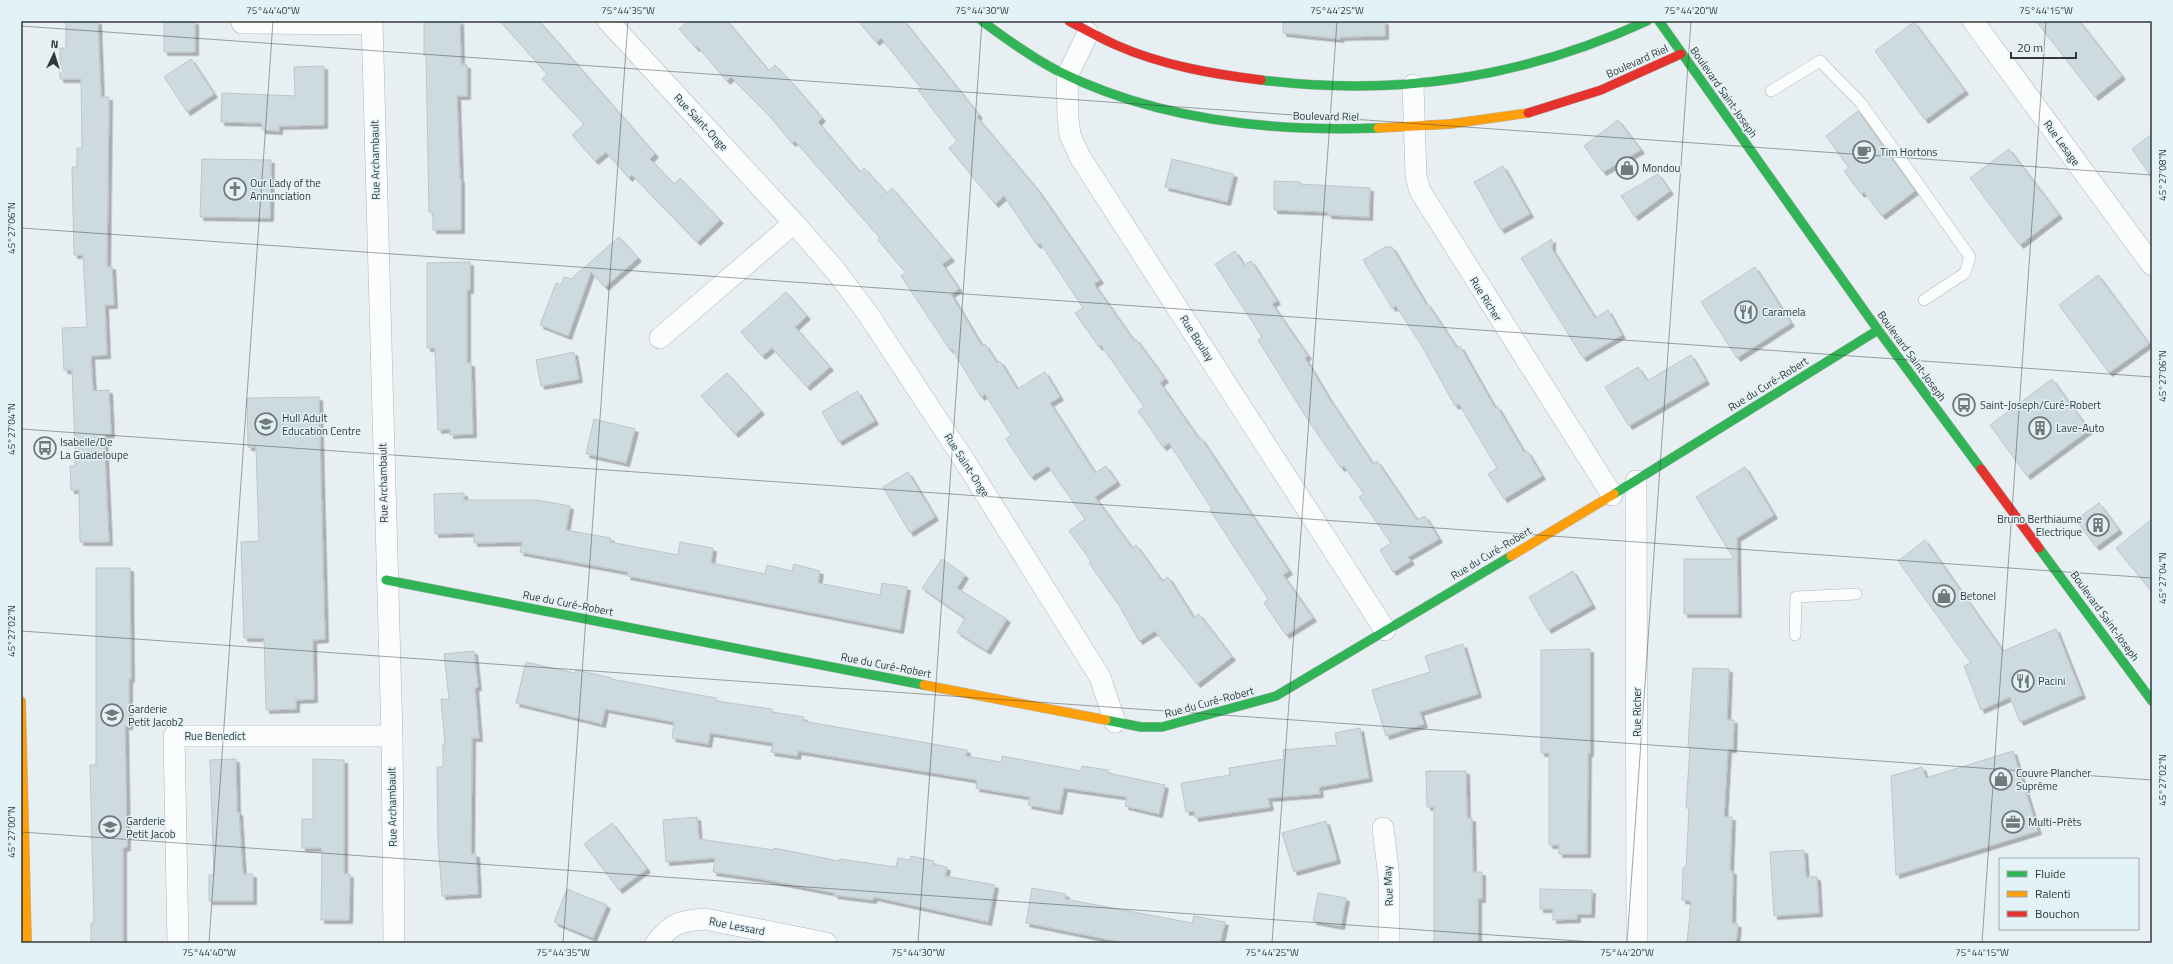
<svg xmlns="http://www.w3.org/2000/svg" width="2173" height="964" font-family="'Titillium Web',sans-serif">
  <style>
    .building { fill: #cddae0; stroke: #bfc5c8; filter: url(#shadow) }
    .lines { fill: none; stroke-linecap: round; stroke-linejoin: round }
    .lane-casing { stroke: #b1b6b8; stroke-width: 12 }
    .street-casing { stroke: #b1b6b8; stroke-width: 22 }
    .fast-casing { stroke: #b1b6b8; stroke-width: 10 }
    .slow-casing { stroke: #b1b6b8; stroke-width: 10 }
    .jam-casing { stroke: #b1b6b8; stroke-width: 10 }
    .lane { stroke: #fbfdfd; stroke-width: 11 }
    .street { stroke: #fbfdfd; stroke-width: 21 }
    .fast { stroke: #30b455; stroke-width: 9 }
    .slow { stroke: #ff9f0a; stroke-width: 9 }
    .jam { stroke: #e5322d; stroke-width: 9 }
    .ticks { fill: none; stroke: #33393a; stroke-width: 1; stroke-opacity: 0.45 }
    .labels { text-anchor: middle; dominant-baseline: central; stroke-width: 3; stroke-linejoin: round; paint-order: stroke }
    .street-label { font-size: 11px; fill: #33393a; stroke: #e3f2f6 }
    .poi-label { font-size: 11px; fill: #33393a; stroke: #e3f2f6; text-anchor: start }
    .neatline { fill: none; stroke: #33393a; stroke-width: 1.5 }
    .ticks-label { font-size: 10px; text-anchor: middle; fill: #33393a }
  </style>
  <defs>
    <filter id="shadow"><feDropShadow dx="3.5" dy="3.5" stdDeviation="0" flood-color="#0004"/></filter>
  </defs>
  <rect width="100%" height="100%" fill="#e7eff2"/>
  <path class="building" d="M66,21H98L101,97H109L107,267L112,266L114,305H105L107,355L91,356L93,391L109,390L111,434L104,435L109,542H80L79,490H71L70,466H75V447L72,370H64L62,328L87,327L83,255H74L72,167H77V148H82L81,79H60V48H66Z
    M164,21H195V52H164Z
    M424,21H460L461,64L467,65V96H457L460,179H461V230H433V212H429L426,55H424Z
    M500,21H539L655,154L650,159L674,184L680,178L720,220L697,242L632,175L629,178L606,152L595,161L572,135L584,124L542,79L547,74Z
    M688,21H727L769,71L775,65L793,84L822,118L818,122L860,172L864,168L887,193L892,188L951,258L942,264L959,289L951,294L982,346L985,344L997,363L1000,361L1017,389L1045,372L1060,397L1050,403L1095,473L1106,466L1117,482L1095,497L1132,548L1136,545L1162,581L1168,577L1194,618L1199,614L1232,657L1197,684L1155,631L1139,641L1120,607L1089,563L1091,561L1069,531L1085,519L1048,466L1031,477L1006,439L1011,435L985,394L981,397L952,349L950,350L901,276L906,273L878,240L880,238L795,141L792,143L767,113L731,77L727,81L697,46L696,48L679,29Z
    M858,21H904L979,115L977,117L1037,189L1100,280L1094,284L1134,341L1136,339L1165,379L1160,383L1199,439L1201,438L1289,571L1283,575L1313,618L1286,635L1264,603L1268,599L1210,510L1212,509L1169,443L1163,447L1138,411L1144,407L1101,345L1099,347L1075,313L1083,308L1040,243L1037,245L1004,196L995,204L949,148L957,141L918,90L921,88L881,38L876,42Z
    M1283,21H1385V36L1341,37L1340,39L1283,33Z
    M2036,21H2079L2122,76L2095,97Z
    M1914,22L1965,91L1925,120L1875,51Z
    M191,59L214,94L187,112L164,77Z
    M324,66V125L279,126V131L262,130V123L221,122L222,93L295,96L294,67Z
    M1858,111L1915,191L1882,216L1864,192L1861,194L1844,171L1849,168L1826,136Z
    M1618,120L1641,150L1603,172L1584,146Z
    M2152,134V178L2132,149Z
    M2009,149L2059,215L2020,245L1970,178Z
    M202,159L271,160L270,218L200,217Z
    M1172,159L1234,174L1227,202L1165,187Z
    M1503,166L1530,214L1501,230L1474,182Z
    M1658,174L1670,191L1635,217L1621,196Z
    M1274,181L1300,182V184L1370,188L1369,217L1328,215V212L1274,210Z
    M619,237L638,258L605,287L591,272L568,336L540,325L556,283L561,285L564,277L571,279Z
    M1552,239V249L1595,318L1608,310L1622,335L1583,358L1521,258Z
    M1385,247H1392L1426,304L1427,303L1457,348L1460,346L1495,408L1497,406L1524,452L1527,451L1542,476L1504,499L1488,474L1497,468L1459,404L1455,406L1423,348L1396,306L1392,308L1363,260Z
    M1235,251L1244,265L1251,261L1277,301L1272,304L1308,356L1305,358L1330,400L1373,464L1377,461L1417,520L1425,516L1439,539L1408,557L1411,561L1393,572L1380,550L1391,543L1359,497L1364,494L1344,466L1341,468L1304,414L1258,340L1262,337L1215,264Z
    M470,262V290H467V363H471L473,434L450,435V429L438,430L435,348H427V263Z
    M1755,267L1791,323L1737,358L1701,302Z
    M2098,275L2149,344L2109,373L2059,305Z
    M786,292L807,316L795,327L830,367L807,387L772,348L762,356L741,332Z
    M574,352L579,379L541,386L536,360Z
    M1691,355L1706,381L1629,426L1605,387L1638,367L1647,381Z
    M727,373L761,411L735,434L701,396Z
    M2052,379L2089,430L2027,476L1990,425Z
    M857,391L875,421L839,442L822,412Z
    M319,397L325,639L313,640L314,699L296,700V709L266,710L264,638H244L241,542L259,541L256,447H248L247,398Z
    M594,419L635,429L626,463L586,454Z
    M1745,467L1774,515L1737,538L1738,614H1684V559H1734L1696,497Z
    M908,472L935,517L910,533L883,487Z
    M464,493V500H537L570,506L566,530L611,538L610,542L678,555L680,542L713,548L711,563L765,574L767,565L792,571L794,564L820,571L818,583L880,595L882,583L907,587L900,630L627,576L628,572L520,552L522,542L474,543V533L435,534L434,494Z
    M2099,503L2119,530L2096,547L2076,520Z
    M2152,519V592L2116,548Z
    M1925,540L2003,651L2056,629L2082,695L2020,722L2010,697L1981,710L1964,666L1971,663L1898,561Z
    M942,559L965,575L957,588L1007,619L987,651L957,632L965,618L922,588Z
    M96,568H130L131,679H129V726H125L127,847L123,848V943H91V923H94L90,765H96Z
    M1573,571L1592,605L1548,630L1529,597Z
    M1463,644L1478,694L1420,712L1424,724L1386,736L1372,690L1430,672L1425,656Z
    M1590,649V753H1588L1587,854H1559V845H1549V753H1541V650Z
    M474,651L478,687L475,688L479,738H472L471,854H476L478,894L442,896L438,841L437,767H443V744H445L441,699H449L444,654Z
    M526,662L575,673L576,670L612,678L611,679L716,698V701L772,709V712L804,717L803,721L967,750L966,756L1001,762L1002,756L1081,771L1082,766L1108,770V773L1165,785L1159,814L1125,806L1127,797L1064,788L1059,811L1028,805L1030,797L976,788L977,780L798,751L797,756L771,752L773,743L710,733L708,744L672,738L674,722L605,709L602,724L516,703Z
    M1693,668L1729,669L1727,720H1734L1733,749H1728L1724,817H1732L1730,871H1733L1732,923L1738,924L1736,943H1687L1691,901L1682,900L1683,868H1686L1689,808H1686L1690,747H1688Z
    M1360,728L1369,778L1319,787L1320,794L1268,798L1270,807L1195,818L1194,811L1186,812L1181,783L1230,775L1229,768L1284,759L1283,750L1337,745L1335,733Z
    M2013,751L2038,831L1896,875L1891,776L1922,767L1926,778Z
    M236,759L237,812H239L243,874H253V901H209V875H214L210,760Z
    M313,759L344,760V874H350L349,920H321L322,848H302V819H313Z
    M1426,771H1466L1467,818H1472L1473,872H1482V899H1478V943H1434V807H1427Z
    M697,817L699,839L774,850V848L839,861L840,859L896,867L898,858L910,860L911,856L934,861L933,864L947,867L945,876L995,885L988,922L874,897L873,900L834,895L835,893L762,879L713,872L715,858L666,862L663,820Z
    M1326,821L1337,860L1294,872L1282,833Z
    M612,823L647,869L619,890L584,844Z
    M1804,850L1806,877H1817L1819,913L1774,916L1770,852Z
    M1032,888L1066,894L1065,899L1192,923L1194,916L1225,922L1220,943H1125L1026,923Z
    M567,889L607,905L593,938L554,922Z
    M1540,889L1592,890L1591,914H1577V919L1553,920V909H1540Z
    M1318,893L1346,898L1341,926L1313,921Z"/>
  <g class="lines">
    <g class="lane-casing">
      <path id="lane" d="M1771,91L1820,61L1861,103L1970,257L1965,273L1924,300
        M1795,635L1796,597L1856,594"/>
    </g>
    <g class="street-casing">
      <path id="street" d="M372,21L392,736L394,943
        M608,21L794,223L835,270L868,314L966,463L1100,677L1115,722
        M1973,21L2152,265
        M242,23L372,24
        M1088,33L1067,76L1068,118L1070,135L1080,157L1385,630
        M1413,85L1416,176L1420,191L1612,495
        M660,338L794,223
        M1636,481L1637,943
        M1383,828L1389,878V943
        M178,943L174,736H392
        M656,943C672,923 679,921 705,919L826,943"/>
    </g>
    <g class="fast-casing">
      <path id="fast" d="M982,21C1006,39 1031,57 1058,71C1156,120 1270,132 1378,128
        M1659,21L1878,330L1981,469
        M1261,80C1397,97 1523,78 1647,21
        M1614,494L1878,330
        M2039,548L2152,701
        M386,580L924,685
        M1106,720L1141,727H1162L1276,696L1511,556"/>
    </g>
    <g class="slow-casing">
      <path id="slow" d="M1378,128L1450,124L1528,113
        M1511,556L1614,494
        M924,685L1106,720
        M21,701L27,943"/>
    </g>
    <g class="jam-casing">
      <path id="jam" d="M1069,21C1084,29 1100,38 1116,45C1161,65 1212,74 1261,80
        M1528,113L1601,90L1681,54
        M1981,469L2039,548"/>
    </g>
    <use href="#lane" class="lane"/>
    <use href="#street" class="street"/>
    <use href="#fast" class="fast"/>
    <use href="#slow" class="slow"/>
    <use href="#jam" class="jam"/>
  </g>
  <path class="ticks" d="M21,26L2152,175M21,228L2152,377M21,429L2152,578M21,631L2152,780M21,832L1607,943M209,943L273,21M563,943L628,21M918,943L982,21M1272,943L1337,21M1627,943L1691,21M1982,943L2046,21"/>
  <defs>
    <g id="cafe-ring" transform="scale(1.15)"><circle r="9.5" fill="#e3f2f6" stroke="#72797a" stroke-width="1.5"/><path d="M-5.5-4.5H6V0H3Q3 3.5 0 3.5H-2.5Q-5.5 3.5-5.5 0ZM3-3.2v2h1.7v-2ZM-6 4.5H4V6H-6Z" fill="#72797a"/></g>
    <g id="shop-ring" transform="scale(1.15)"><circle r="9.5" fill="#e3f2f6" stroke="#72797a" stroke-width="1.5"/><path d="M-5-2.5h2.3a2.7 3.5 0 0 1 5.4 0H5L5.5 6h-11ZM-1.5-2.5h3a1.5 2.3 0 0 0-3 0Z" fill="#72797a"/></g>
    <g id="church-ring" transform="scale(1.15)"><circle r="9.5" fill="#e3f2f6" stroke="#72797a" stroke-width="1.5"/><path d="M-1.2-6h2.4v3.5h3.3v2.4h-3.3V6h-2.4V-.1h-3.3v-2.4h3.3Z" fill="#72797a"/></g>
    <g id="restaurant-ring" transform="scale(1.15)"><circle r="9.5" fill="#e3f2f6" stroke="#72797a" stroke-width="1.5"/><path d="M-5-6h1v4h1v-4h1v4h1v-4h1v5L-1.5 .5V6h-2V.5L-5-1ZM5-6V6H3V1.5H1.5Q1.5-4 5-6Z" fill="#72797a"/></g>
    <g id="bus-ring" transform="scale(1.15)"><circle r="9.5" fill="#e3f2f6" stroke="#72797a" stroke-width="1.5"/><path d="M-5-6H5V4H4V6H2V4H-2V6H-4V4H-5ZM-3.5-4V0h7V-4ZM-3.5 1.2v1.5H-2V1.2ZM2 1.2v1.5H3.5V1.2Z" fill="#72797a"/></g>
    <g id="school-ring" transform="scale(1.15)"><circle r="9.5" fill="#e3f2f6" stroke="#72797a" stroke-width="1.5"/><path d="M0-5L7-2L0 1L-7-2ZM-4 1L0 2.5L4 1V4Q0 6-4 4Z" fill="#72797a"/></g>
    <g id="building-ring" transform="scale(1.15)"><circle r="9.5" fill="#e3f2f6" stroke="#72797a" stroke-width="1.5"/><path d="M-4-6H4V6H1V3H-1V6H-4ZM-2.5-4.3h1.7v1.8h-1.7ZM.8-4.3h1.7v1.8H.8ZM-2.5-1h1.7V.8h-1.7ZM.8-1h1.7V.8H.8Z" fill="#72797a"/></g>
    <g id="office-ring" transform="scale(1.15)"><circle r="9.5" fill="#e3f2f6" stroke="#72797a" stroke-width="1.5"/><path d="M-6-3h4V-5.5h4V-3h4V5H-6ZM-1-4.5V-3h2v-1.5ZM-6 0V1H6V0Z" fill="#72797a"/></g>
  </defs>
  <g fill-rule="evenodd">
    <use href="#cafe-ring" x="1864" y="152"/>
    <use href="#shop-ring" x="1627" y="168"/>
    <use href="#church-ring" x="235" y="189"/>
    <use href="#restaurant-ring" x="1746" y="312"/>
    <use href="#bus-ring" x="1964" y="405"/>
    <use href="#school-ring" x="266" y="424"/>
    <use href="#building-ring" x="2040" y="428"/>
    <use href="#bus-ring" x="45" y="448"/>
    <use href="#building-ring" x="2098" y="525"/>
    <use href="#shop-ring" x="1944" y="596"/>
    <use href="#restaurant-ring" x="2023" y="681"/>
    <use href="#school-ring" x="112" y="715"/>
    <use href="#shop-ring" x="2001" y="779"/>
    <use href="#office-ring" x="2013" y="822"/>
    <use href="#school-ring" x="110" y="827"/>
  </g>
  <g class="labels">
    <g class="street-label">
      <text transform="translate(1637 61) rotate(-24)">Boulevard Riel</text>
      <text transform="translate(1724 92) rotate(55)">Boulevard Saint-Joseph</text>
      <text transform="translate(1326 116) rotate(1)">Boulevard Riel</text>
      <text transform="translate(701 122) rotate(47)">Rue Saint-Onge</text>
      <text transform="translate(2062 143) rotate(54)">Rue Lesage</text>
      <text transform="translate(375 160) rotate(-91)">Rue Archambault</text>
      <text transform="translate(1486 299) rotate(58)">Rue Richer</text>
      <text transform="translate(1197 338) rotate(57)">Rue Boulay</text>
      <text transform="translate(1912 356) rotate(54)">Boulevard Saint-Joseph</text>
      <text transform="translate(1768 384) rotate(-32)">Rue du Curé-Robert</text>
      <text transform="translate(967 465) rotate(57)">Rue Saint-Onge</text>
      <text transform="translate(383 483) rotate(-91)">Rue Archambault</text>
      <text transform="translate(1491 553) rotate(-31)">Rue du Curé-Robert</text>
      <text transform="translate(568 603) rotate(11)">Rue du Curé-Robert</text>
      <text transform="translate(2105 616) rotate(54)">Boulevard Saint-Joseph</text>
      <text transform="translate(886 665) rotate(11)">Rue du Curé-Robert</text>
      <text transform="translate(1209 702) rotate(-15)">Rue du Curé-Robert</text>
      <text transform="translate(1637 712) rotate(-90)">Rue Richer</text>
      <text x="215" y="736">Rue Benedict</text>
      <text transform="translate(392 807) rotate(-91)">Rue Archambault</text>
      <text transform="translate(1388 886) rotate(-93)">Rue May</text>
      <text transform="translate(737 926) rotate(11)">Rue Lessard</text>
    </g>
    <g class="poi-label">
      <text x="1880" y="152">Tim Hortons</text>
      <text x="1642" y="168">Mondou</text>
      <text x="250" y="183">Our Lady of the<tspan x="250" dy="13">Annunciation</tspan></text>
      <text x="1762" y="312">Caramela</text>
      <text x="1980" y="405">Saint-Joseph/Curé-Robert</text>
      <text x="282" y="418">Hull Adult<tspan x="282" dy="13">Education Centre</tspan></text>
      <text x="2056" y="428">Lave-Auto</text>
      <text x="60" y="442">Isabelle/De<tspan x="60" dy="13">La Guadeloupe</tspan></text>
      <text x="2082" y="519" text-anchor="end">Bruno Berthiaume<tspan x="2082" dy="13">Electrique</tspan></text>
      <text x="1960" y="596">Betonel</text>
      <text x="2038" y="681">Pacini</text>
      <text x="128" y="709">Garderie<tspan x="128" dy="13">Petit Jacob2</tspan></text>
      <text x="2016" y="773">Couvre Plancher<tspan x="2016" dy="13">Suprême</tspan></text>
      <text x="126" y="821">Garderie<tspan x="126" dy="13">Petit Jacob</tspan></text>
      <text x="2028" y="822">Multi-Prêts</text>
    </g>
  </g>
  <rect width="2173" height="964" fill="none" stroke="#e3f2f6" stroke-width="44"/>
  <rect x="1999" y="858" width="140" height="72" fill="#e3f2f6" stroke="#9da8ab"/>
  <rect x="2007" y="871" width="20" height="6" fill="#30b455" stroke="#9da8ab"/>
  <text x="2035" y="878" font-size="12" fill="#33393a">Fluide</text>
  <rect x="2007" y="891" width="20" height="6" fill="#ff9f0a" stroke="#9da8ab"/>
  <text x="2035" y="898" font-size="12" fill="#33393a">Ralenti</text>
  <rect x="2007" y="911" width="20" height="6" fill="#e5322d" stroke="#9da8ab"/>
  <text x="2035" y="918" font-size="12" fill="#33393a">Bouchon</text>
  <g transform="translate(54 54) rotate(4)" stroke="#e3f2f6" stroke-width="3" paint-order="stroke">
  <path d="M0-3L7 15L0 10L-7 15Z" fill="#33393a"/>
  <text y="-6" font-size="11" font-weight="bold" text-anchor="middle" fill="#33393a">N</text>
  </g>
  <path d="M2011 52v6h65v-6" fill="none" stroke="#33393a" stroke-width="2"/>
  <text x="2017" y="52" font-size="12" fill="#33393a" stroke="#e3f2f6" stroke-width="3" paint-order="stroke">20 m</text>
  <rect x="22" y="22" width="2129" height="920" class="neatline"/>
  <g class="ticks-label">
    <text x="273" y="14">75°44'40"W</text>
    <text x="628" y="14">75°44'35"W</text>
    <text x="982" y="14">75°44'30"W</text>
    <text x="1337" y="14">75°44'25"W</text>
    <text x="1691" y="14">75°44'20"W</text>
    <text x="2046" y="14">75°44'15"W</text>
    <text transform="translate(2162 175) rotate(-90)" y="4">45°27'08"N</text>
    <text transform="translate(11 228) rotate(-90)" y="4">45°27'06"N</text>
    <text transform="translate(2162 376) rotate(-90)" y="4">45°27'06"N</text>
    <text transform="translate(11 429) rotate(-90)" y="4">45°27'04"N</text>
    <text transform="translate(2162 578) rotate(-90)" y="4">45°27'04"N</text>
    <text transform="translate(11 631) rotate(-90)" y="4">45°27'02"N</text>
    <text transform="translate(2162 780) rotate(-90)" y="4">45°27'02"N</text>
    <text transform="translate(11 832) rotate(-90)" y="4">45°27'00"N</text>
    <text x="209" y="956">75°44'40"W</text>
    <text x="563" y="956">75°44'35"W</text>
    <text x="918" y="956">75°44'30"W</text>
    <text x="1272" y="956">75°44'25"W</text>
    <text x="1627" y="956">75°44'20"W</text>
    <text x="1982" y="956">75°44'15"W</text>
  </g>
</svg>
